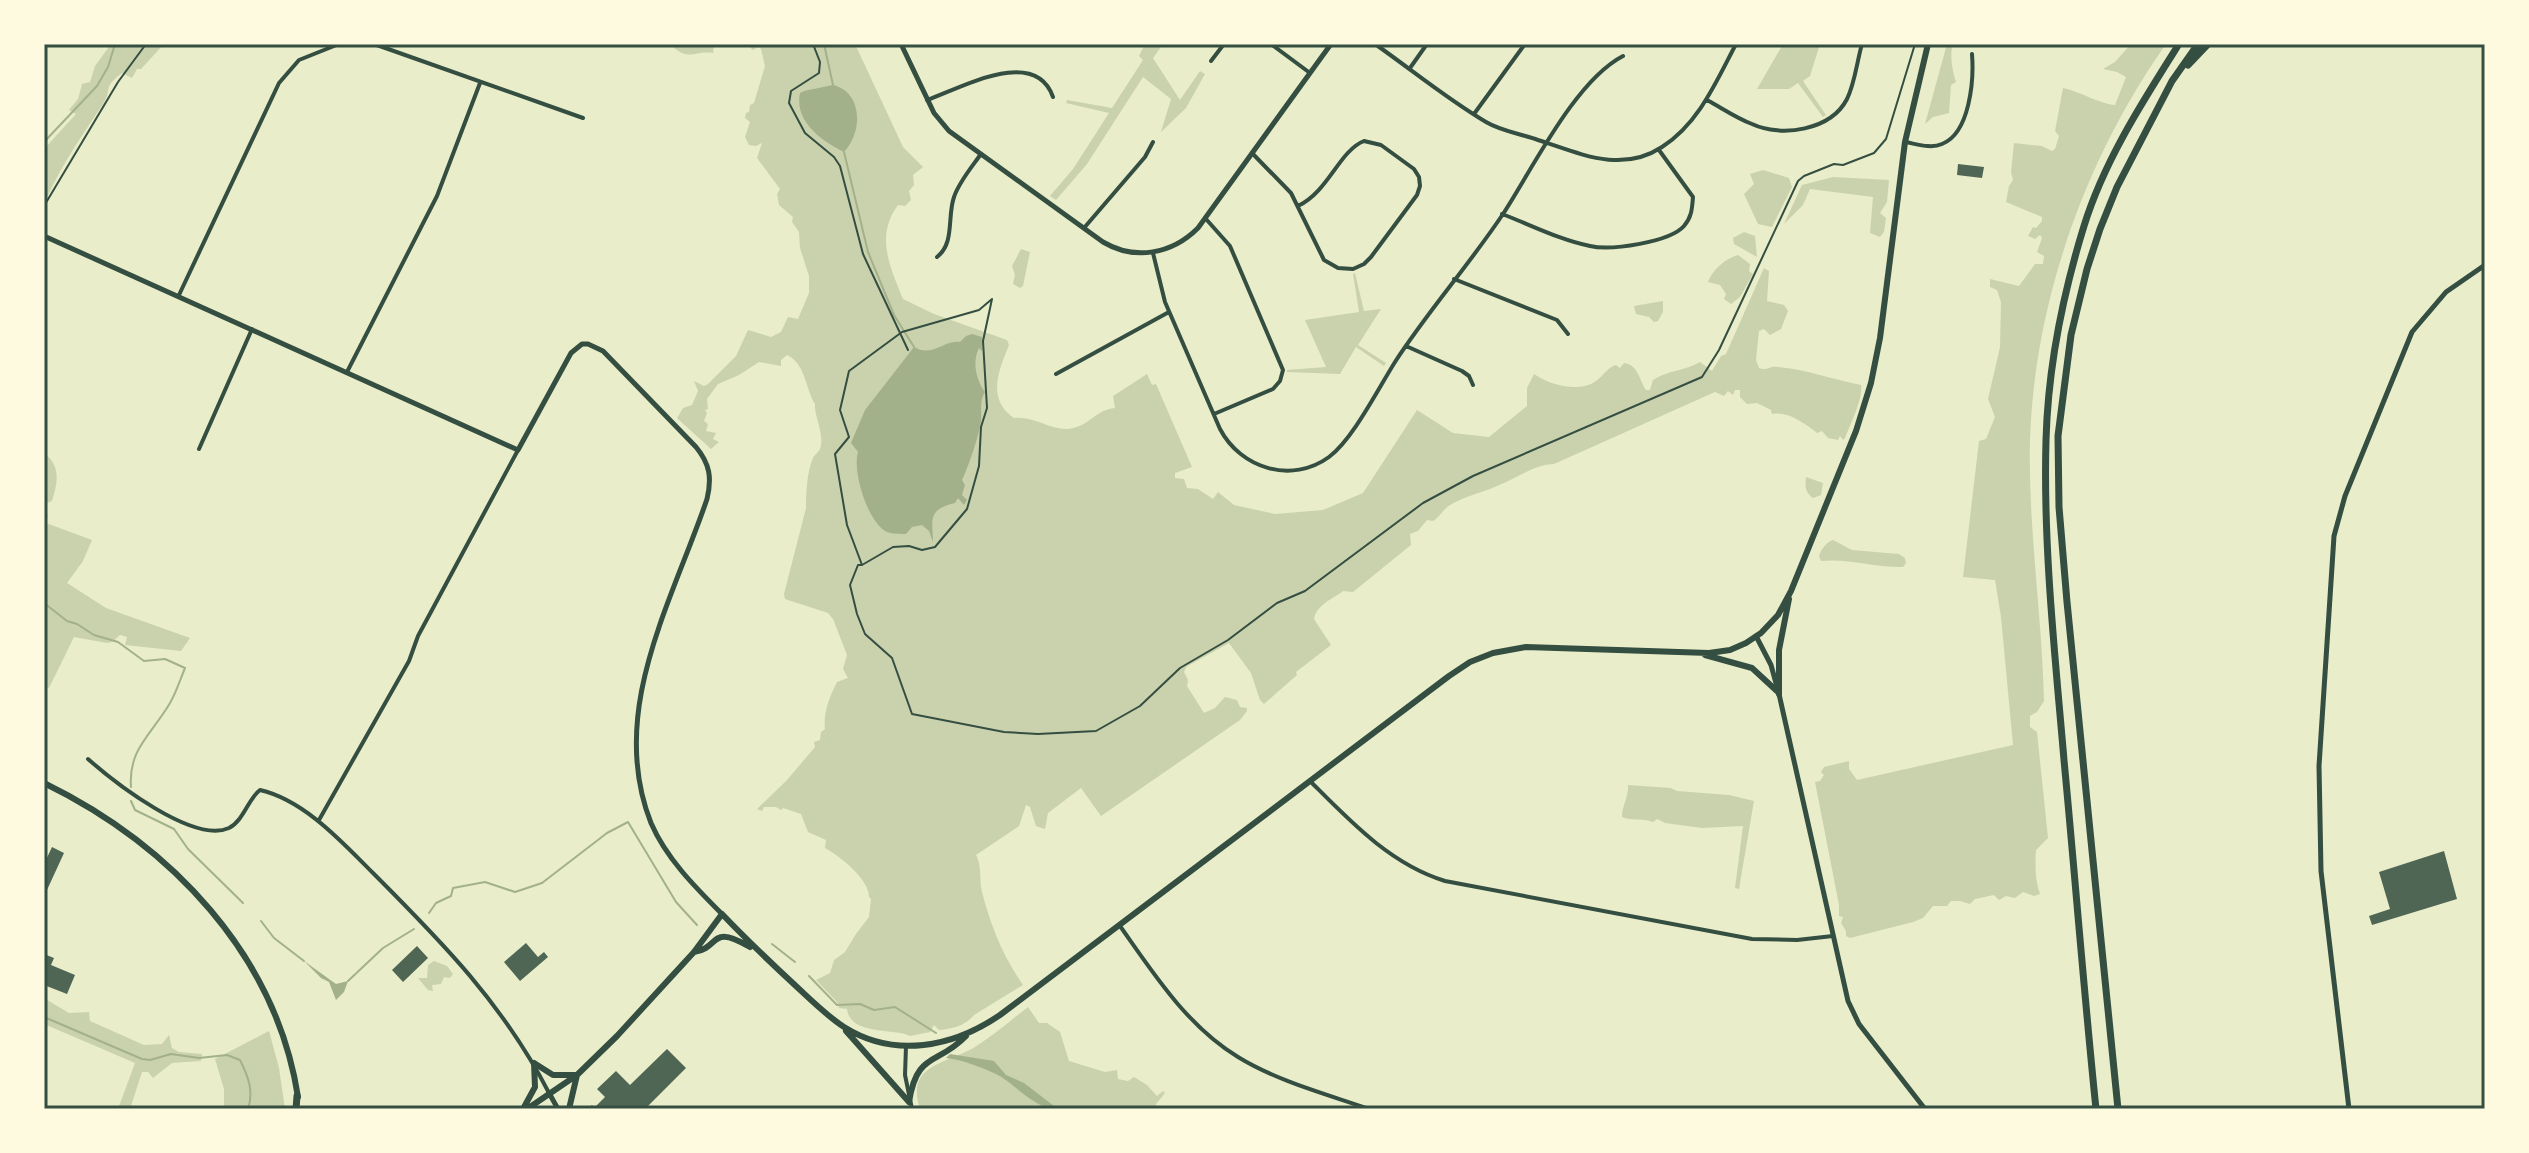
<svg xmlns="http://www.w3.org/2000/svg" width="2529" height="1153" font-family="Quicksand,sans-serif">
  <style>
    .green { fill: #cad2ad }
    .water { fill: #a3b18a }
    .lines { fill: none; stroke-linecap: round; stroke-linejoin: round }
    .stream { stroke: #a3b18a; stroke-width: 2 }
    .building { fill: #4f6655 }
    .path { stroke: #344e41; stroke-width: 2 }
    .minor { stroke: #344e41; stroke-width: 4 }
    .tertiary { stroke: #344e41; stroke-width: 5 }
    .secondary { stroke: #344e41; stroke-width: 6 }
    .primary { stroke: #344e41; stroke-width: 6 }
    .motorway { stroke: #344e41; stroke-width: 7 }
    .neatline { fill: none; stroke: #344e41; stroke-width: 3 }
  </style>
  <rect width="100%" height="100%" fill="#e9edc9"/>
  <path class="green" d="M111,44H164L141,69H137L132,78L122,73C101,89 113,89 103,104C84,133 61,165 46,200H44V149L76,114L69,110L78,99L82,84L90,82L95,66Z
    M670,44H714L713,53C693,50 689,63 670,44Z
    M746,44H855L903,147L923,167L913,175L914,185L909,191L911,200L905,206L898,205C875,236 890,267 903,299L934,314L1007,340L1009,345C999,370 986,399 1014,418C1034,415 1054,433 1073,428C1089,425 1096,410 1115,408L1113,396L1147,374L1152,385L1156,384L1192,467L1175,473V478L1184,479L1187,488L1198,489L1213,499L1218,492L1234,505L1275,514L1323,510L1363,493L1417,410L1453,433L1489,437L1527,406V388L1534,374C1549,385 1580,393 1596,381C1604,375 1608,367 1616,365L1620,368L1624,363C1638,365 1639,379 1646,390H1650L1653,380C1668,370 1685,371 1700,362L1712,371L1721,356L1726,354L1764,268L1769,271L1767,301L1784,305L1788,311L1781,329L1770,335L1764,329L1759,331L1756,360L1759,368C1769,371 1768,366 1778,367C1806,369 1834,380 1861,385C1863,399 1851,423 1845,438L1843,440L1840,436L1838,440L1828,438L1822,431L1817,433C1805,424 1789,411 1772,414L1771,410L1757,403L1747,404L1740,397V390H1735L1733,395L1728,391L1724,396L1715,392L1554,464C1535,464 1515,479 1497,486C1481,493 1465,496 1450,505C1442,510 1440,517 1433,521L1427,520L1418,531L1410,534L1411,545L1353,592L1343,591C1333,599 1317,604 1314,619L1331,645L1296,672L1297,675L1264,704L1260,700L1251,673L1229,643L1186,667L1184,672L1188,680L1187,686L1204,713L1215,708L1225,697L1237,700L1240,707L1247,708V711L1240,720L1101,816L1081,788L1048,813L1045,829L1036,826L1030,807L1026,805L1019,826L976,855C982,866 979,879 982,892C991,927 1003,956 1023,985L974,1015C965,1026 952,1029 939,1030L934,1025L930,1032L910,1036C896,1028 850,1036 847,1009L839,1008L837,1002L816,980L830,973L834,960L845,952L856,934L869,917L871,899L869,897C869,879 841,857 825,848L826,840L808,832L801,814L783,808L781,810L776,807H764L762,811L757,809L787,780L815,747L814,742L820,740L821,732L825,729C823,712 830,696 837,682L848,678L843,669L847,655L833,619L828,613L785,599L784,594L806,508C806,492 807,472 813,458C815,454 819,452 820,449C825,434 814,417 815,404C805,388 806,364 787,355L781,360V366L759,362L739,375L718,384L707,399L708,409L705,410L707,413L704,421L708,424L706,431L716,433L713,439L719,442L711,449L677,418L683,408L692,405L698,391L694,381L704,386L708,384L736,356L748,330L771,337L781,332L788,317L798,319L809,293V276L800,248L799,232L792,222L793,217L779,205L777,194L780,189L757,158L762,143L756,146L749,145L745,137L750,122L745,118L746,113L749,112L750,105L754,103L765,66L761,49L758,47L753,50Z
    M1145,44H1163L1153,58L1180,100L1200,71L1205,74L1186,108L1161,132L1171,99L1143,77L1087,164L1056,200L1050,196L1073,169L1109,113L1066,103L1067,100L1112,108L1143,60L1139,56Z
    M1783,44H1820L1810,76L1803,81L1826,115L1823,117L1798,83L1789,89H1757Z
    M1947,44H1953C1949,55 1953,73 1956,82L1951,85L1949,113L1933,117L1925,124Z
    M2131,44H2166C2086,157 2034,302 2030,441C2028,528 2042,614 2044,701L2037,712L2030,716V727L2037,732L2048,838L2036,850C2035,865 2035,880 2040,894L2034,896L2023,892L2015,898L2006,896L1999,900L1994,895L1975,899L1970,904L1960,901H1951L1947,906H1933L1923,918L1913,922L1850,938L1846,936V931L1841,923L1843,917L1839,916V905L1815,782L1820,781L1824,775L1821,772L1824,767L1849,761V769L1857,780L2013,745L2001,617L1995,580L1963,577L1979,441L1986,439L1995,417L1988,399L2000,347L2001,302L1997,290L1990,287V279L2019,286L2035,264H2043L2044,256L2037,252L2042,238L2040,235L2035,239L2028,236L2033,227L2036,228L2042,221V217L2006,202L2009,186L2013,180L2011,172L2014,143L2042,146L2052,151L2055,149L2059,136L2055,131L2063,88C2081,92 2100,104 2115,105L2126,77L2117,72L2103,69L2115,62Z
    M1763,170L1789,178L1792,187L1772,227L1758,224L1744,194L1754,184L1750,174Z
    M1833,177L1889,180L1887,202L1880,213L1886,218L1884,232L1880,237L1870,233L1873,197L1810,189L1803,205L1784,224L1802,185Z
    M1744,232L1755,236L1757,257L1734,244L1733,238Z
    M1021,249L1030,252L1023,286L1020,288L1013,284L1015,275L1012,266Z
    M1738,255L1750,264L1749,271L1753,274L1740,297L1731,304L1724,299L1726,294L1720,285L1708,282C1713,269 1725,259 1738,255Z
    M1355,273L1364,311L1381,309L1358,345L1386,363L1384,366L1356,347L1340,374L1287,372V370L1326,367L1305,320L1359,312L1353,274Z
    M1663,301V312L1658,321L1654,322L1649,317L1636,314L1634,306Z
    M44,453C61,466 58,482 52,501L47,503L44,509L48,516L46,523L92,540L83,561L67,583L106,608L190,638L181,651L125,645L127,637L120,635L112,642L107,643L74,637L49,688L44,686Z
    M1806,477L1823,483L1821,495L1813,498C1805,492 1805,487 1806,477Z
    M1833,540L1852,550L1899,554L1905,558L1906,563L1903,567C1876,568 1848,558 1821,561L1819,556C1821,550 1826,542 1833,540Z
    M1628,785L1671,788L1677,791L1729,795L1754,801L1739,889L1735,888L1743,826L1702,828L1665,823L1657,819L1653,822C1643,818 1632,821 1622,817C1622,805 1629,797 1628,785Z
    M434,961L447,966L453,974L450,978L444,977L441,984L432,985L433,991L428,990L418,978H427L428,965Z
    M44,998L69,1013L89,1012L90,1021L144,1045L162,1044L169,1035L172,1048L179,1052L202,1054L201,1061L172,1063L153,1078L148,1072H142L130,1109H118L135,1063L44,1024Z
    M1028,1007L1039,1023H1047L1060,1032L1069,1061L1105,1072L1117,1070L1118,1079L1128,1081L1134,1077L1147,1085L1157,1096L1163,1091L1165,1093L1156,1104L1157,1109H920C904,1062 951,1064 978,1045C995,1034 1011,1020 1028,1007Z
    M269,1031L279,1068L285,1109H224V1089L215,1059Z"/>
  <path class="water" d="M833,85C863,92 863,132 844,152C821,141 794,121 800,93L804,91Z
    M972,334L982,337V351L979,348C972,362 976,380 985,392C979,401 982,411 981,421C979,436 968,468 962,480L965,485L962,495L967,500L964,505L958,498L955,503C926,510 933,521 933,542L929,531L922,525L912,527L906,534C900,534 893,534 887,532C868,523 852,472 858,452L851,443L865,410L914,347C932,358 945,339 960,342L966,336Z
    M304,961L336,984L348,981L344,992L336,1000L329,982L321,978Z
    M950,1054L994,1061L1006,1075L1024,1083L1058,1109C1034,1109 1017,1085 996,1074C981,1067 963,1060 946,1058Z"/>
  <g class="lines">
    <path class="stream" d="M824,44L833,85
      M44,142L97,86L108,67L115,44
      M844,152L868,252L894,315L914,347
      M44,603L67,621L77,624L94,635L118,642L144,661L165,659L185,668C180,680 176,693 170,703C152,734 128,749 131,787
      M131,801L135,810L174,829L188,849L243,903
      M429,913L436,903L451,896L453,888L485,882L515,892L542,883L607,833L628,822L676,902L697,925
      M261,921L274,938L304,961
      M772,944L795,962
      M809,976L837,1005L860,1004L874,1010L895,1007L936,1033
      M348,981L383,948L414,929
      M44,1017L142,1059L150,1060L171,1054L199,1058L227,1055L240,1060C248,1076 254,1091 248,1109"/>
  </g>
  <path class="building" d="M1958,164L1984,167L1982,178L1957,175Z
    M52,847L64,853L47,890L44,888V864Z
    M2444,851L2457,899L2372,925L2369,916L2390,909L2379,872Z
    M526,943L538,957L544,952L548,957L520,981L504,962Z
    M417,946L428,958L403,982L392,970Z
    M44,954L54,958L51,965L75,975L67,994L44,985Z
    M667,1049L686,1068L645,1109H588L592,1105L594,1108L605,1097L597,1089L616,1071L630,1085Z"/>
  <g class="lines">
    <path class="path" d="M813,44L820,62L819,73L791,91L789,103L805,133L834,157L840,166L863,254L908,350
      M44,206L118,82L146,44
      M992,299L983,341L987,408L981,427L979,466L967,509L935,547L922,550L909,546L893,547L862,565L847,525L835,454L849,437L840,410L849,371L902,332L979,310Z
      M862,565H858L850,585L857,614L865,634L892,658L912,714L1004,732L1038,734L1096,731L1140,706L1180,668L1228,640L1277,603L1305,591L1423,503L1473,476L1702,377L1719,350L1798,181L1804,176L1834,164L1843,165L1874,153L1886,139L1915,44"/>
    <path class="minor" d="M374,44L583,118
      M1271,44L1310,73
      M1375,44C1412,70 1447,99 1486,122C1501,131 1521,134 1538,140C1579,153 1621,174 1662,147C1699,123 1716,82 1736,44
      M1211,61L1224,44
      M1410,68L1427,44
      M927,100C961,88 1035,46 1053,97
      M1707,100C1722,108 1736,118 1752,124C1782,138 1831,130 1847,99C1855,83 1857,61 1862,44
      M1474,114L1525,44
      M1905,142C1917,144 1931,149 1942,144C1970,133 1974,80 1972,54
      M1252,153L1291,193L1324,260L1338,268L1353,269L1364,264L1371,257L1417,195L1420,186L1419,177L1414,169L1381,145L1364,141C1339,151 1329,191 1298,206
      M1502,214C1531,225 1560,240 1590,246C1611,251 1670,242 1684,226C1692,217 1692,208 1693,197L1659,150
      M1206,219L1230,246L1283,370L1280,381L1273,389L1214,414
      M1084,228L1145,157L1153,142
      M1153,253L1165,302L1220,429C1241,469 1292,484 1329,457C1353,439 1378,389 1395,362C1428,311 1469,265 1503,214C1533,168 1575,81 1623,56
      M937,257C955,243 947,217 954,197C959,182 971,168 981,154
      M1454,279L1557,320L1568,334
      M179,295L279,83L299,60L339,44
      M1406,346L1462,371L1469,376L1473,385
      M347,372L437,196L480,83
      M1056,374L1169,312
      M199,449L252,329
      M88,759C114,782 193,844 229,828C244,820 248,799 260,790C304,800 342,842 373,873C443,943 503,1004 549,1093
      M1310,781C1350,821 1390,864 1445,881L1752,939L1797,940L1833,936
      M319,820L409,661L418,636L518,450
      M1120,926C1154,974 1187,1026 1238,1057C1277,1081 1326,1094 1369,1109
      M906,1046L905,1075L912,1109"/>
    <path class="tertiary" d="M901,44L934,113L949,131L1103,242C1135,261 1172,254 1198,228L1331,44
      M44,236L518,450L571,353L582,344H588L603,351L696,447C710,464 712,478 707,499C672,602 607,712 651,823C666,858 695,887 722,914
      M1756,636L1771,665L1779,694L1848,1001L1859,1024L1925,1109
      M549,1093L558,1109
      M2349,1109L2321,871L2319,766L2334,536L2345,496L2412,332L2446,292L2485,265"/>
    <path class="secondary" d="M1705,655L1752,668L1778,692
      M1779,694V650L1789,599
      M694,952C721,948 709,923 750,947
      M846,1031L909,1102
      M534,1063L553,1075H577
      M909,1102C917,1051 937,1066 966,1036
      M523,1109L535,1087L534,1063
      M527,1109L577,1075L617,1036L694,952L722,914C746,939 771,963 797,987C812,1001 827,1016 844,1027C895,1059 953,1047 1000,1015L1449,676L1470,662L1493,653L1526,647L1709,653L1730,650L1746,643L1761,633L1778,615L1791,591L1856,431L1871,383L1880,338L1905,142L1928,44
      M569,1109L577,1075"/>
    <path class="primary" d="M44,783C171,845 276,955 298,1097"/>
    <path class="motorway" d="M2188,65L2208,44
      M296,1109L297,1096
      M2096,1109C2084,993 2075,876 2064,760C2055,655 2043,545 2046,440C2048,368 2063,294 2084,226C2104,161 2143,101 2179,44
      M2118,1109L2067,602L2059,507L2058,436L2071,335L2087,269L2100,229L2117,187L2172,81L2198,44"/>
  </g>
  <rect width="2529" height="1153" fill="none" stroke="#fefae0" stroke-width="92"/>
  <rect x="46" y="46" width="2437" height="1061" class="neatline"/>
</svg>
